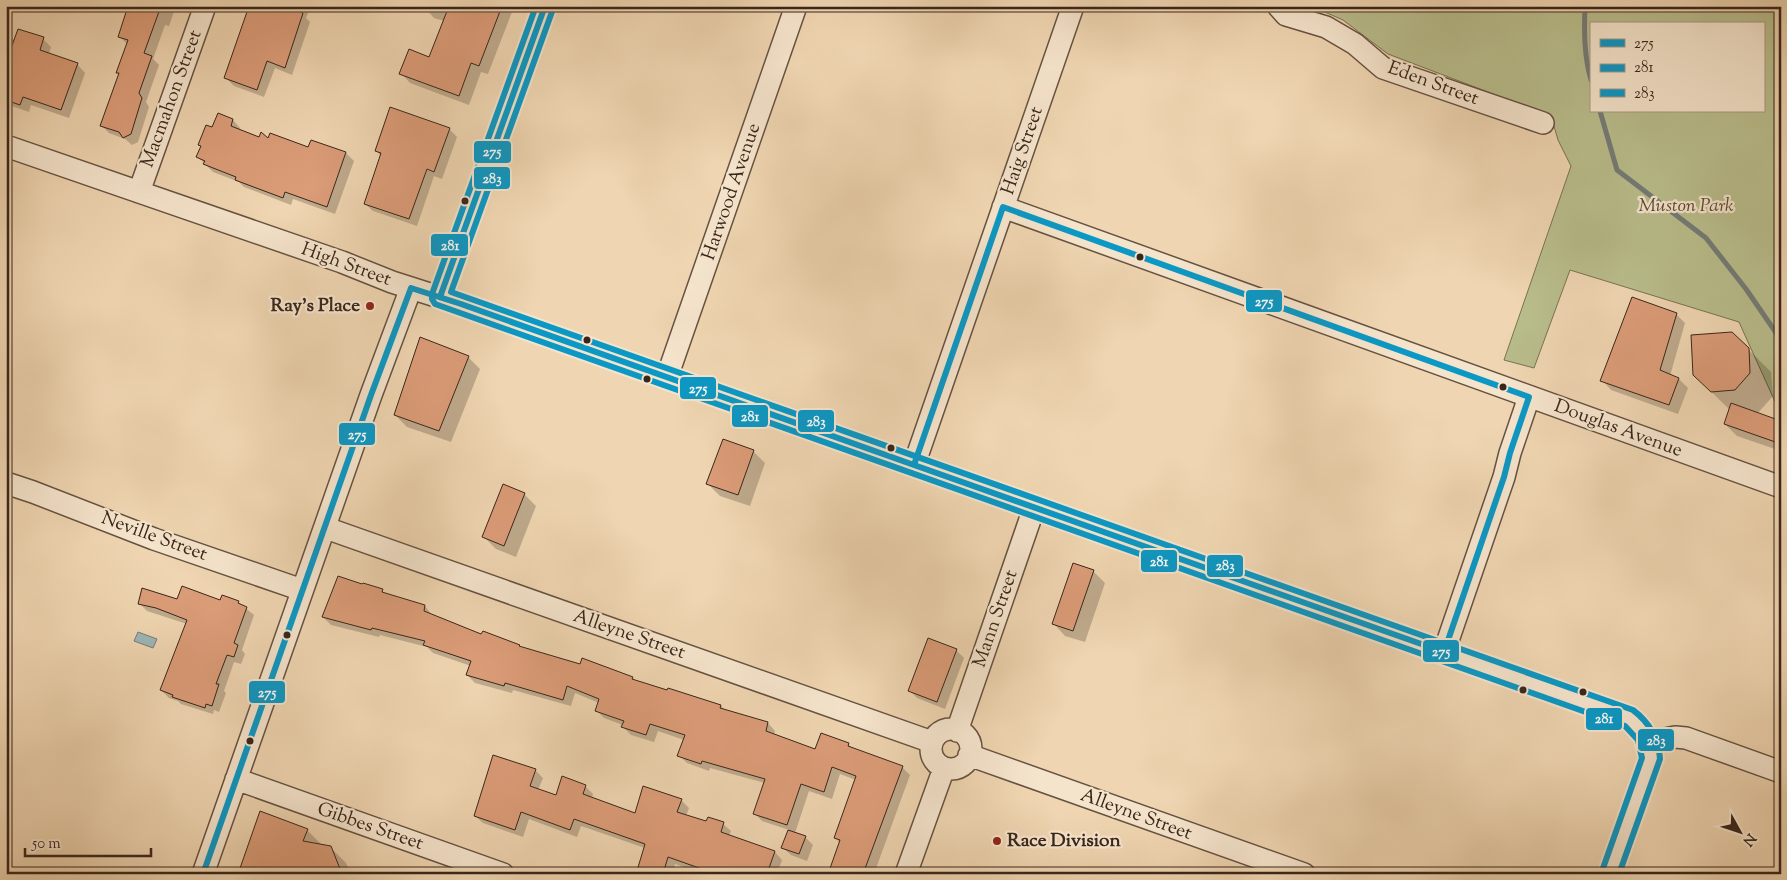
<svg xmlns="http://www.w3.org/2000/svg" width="1787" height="880" font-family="'Sorts Mill Goudy',serif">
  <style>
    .green { fill: #b9bd8c; stroke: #797254; fill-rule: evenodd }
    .water { fill: #9db6b6; stroke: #757c78 }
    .shadow { fill: #0003 }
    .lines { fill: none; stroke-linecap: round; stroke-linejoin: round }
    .stream { stroke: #757c78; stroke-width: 5 }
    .building { fill: #db9c78; stroke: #39261b }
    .minor-casing { stroke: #665240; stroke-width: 24 }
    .minor { stroke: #f5e4cc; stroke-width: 21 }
    .bus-1-casing { stroke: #f5e4cc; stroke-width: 10 }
    .bus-2-casing { stroke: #f5e4cc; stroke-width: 10 }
    .bus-3-casing { stroke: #f5e4cc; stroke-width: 10 }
    .bus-1 { stroke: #0b98c5; stroke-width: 6 }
    .bus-2 { stroke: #0b98c5; stroke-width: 6 }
    .bus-3 { stroke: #0b98c5; stroke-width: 6 }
    .bus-dot { fill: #39261b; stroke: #f5e4cc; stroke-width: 2 }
    .poi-dot { fill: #8f2418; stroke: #f5e4cc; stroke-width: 2 }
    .labels { text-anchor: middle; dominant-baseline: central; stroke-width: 4.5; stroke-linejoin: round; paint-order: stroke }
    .street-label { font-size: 19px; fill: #39261b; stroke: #f5e4cc }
    .park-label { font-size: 19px; font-style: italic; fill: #594c37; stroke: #f5e4cc }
    .poi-label { font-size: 19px; font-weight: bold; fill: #39261b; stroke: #f5e4cc; text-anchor: end }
    .line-badge { stroke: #f5e4cc; stroke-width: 2 }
    .badge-label { font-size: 14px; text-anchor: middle; font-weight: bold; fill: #fff }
  </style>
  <rect width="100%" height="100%" fill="#efd5b1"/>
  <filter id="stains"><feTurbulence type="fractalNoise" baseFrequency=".004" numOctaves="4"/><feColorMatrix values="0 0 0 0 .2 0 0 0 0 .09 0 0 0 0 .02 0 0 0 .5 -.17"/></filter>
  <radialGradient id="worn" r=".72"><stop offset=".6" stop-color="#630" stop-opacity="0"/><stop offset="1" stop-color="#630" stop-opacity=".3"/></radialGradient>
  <path class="green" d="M1311,6H1781V415L1739,322L1570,270L1534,368L1504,360L1571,166L1558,140L1551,116L1388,54L1343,20ZM1591,24H1763V111H1591Z"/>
  <path class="water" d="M138,632L157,639L153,648L134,641Z"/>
  <path class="shadow" d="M129,6H176L169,26L165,25L153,59L159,65L146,102L149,107L138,142L132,145L125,139L109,133L101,125L120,74L118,72L127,44L119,36Z
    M250,6H311L306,18L310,22L292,75L275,68L264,97L234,86L226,78Z
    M426,6H508L512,12L488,74L481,72L469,105L410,83L401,73L430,58L444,21L434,18L425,8Z
    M6,36L15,40L43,39L51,47L49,54L77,64L85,73L69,118L31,105L29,112L6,104Z
    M233,120L240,128L239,130L260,138L309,148L312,142L346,153L354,161L335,214L293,199L291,205L244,187L239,182L213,172L198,157L202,146L212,129Z
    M449,129L457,137L442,179L434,176L417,226L373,211L365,204L381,156L376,151Z
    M1676,314L1685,323L1670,376L1679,379L1688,388L1678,414L1611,390L1602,380Z
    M1732,333L1771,372L1773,396L1757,414L1781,422V451L1737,436L1725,424L1730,410L1694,375Z
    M468,357L480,369L451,442L407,427L395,415Z
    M753,451L765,463L750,506L720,496L708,484Z
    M524,494L536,506L516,557L496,549L484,537Z
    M1093,571L1105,583L1085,642L1065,636L1054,624Z
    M382,591L386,595L425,606L432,615L482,636L581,666L583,660L633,678L636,682L667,692L668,689L721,706L726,711L768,723L775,731L774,735L816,750L848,744L853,749L902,767L910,775L874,874H830L840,843L835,838L856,780L840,774L832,799L809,791L795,833L805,837L813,845L807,861L791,855L783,848L789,830L762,821L754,813L765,783L710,768L709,771L687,763L679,755L684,740L658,731L654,742L631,735L623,727V725L604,718L597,711L599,703L575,693L571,706L513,690L512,693L475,683L467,675L471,666L433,653L427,647L380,635L379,637L331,625L323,617Z
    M178,600L238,602L254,615L242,650L245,654L241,664L234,662L224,691L226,693L219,712L214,710L213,714L181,704L178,701L169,698L161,690L187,624L147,611L139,603Z
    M956,650L964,658L945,709L917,698L909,690Z
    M535,770L543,778L538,790L557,796L585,786L593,794L592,799L635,814L681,800L689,808L686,816L707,823L723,824L731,831L729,836L775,852L782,860L777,874H702L675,864L673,874H638L645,848L581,826L577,837L529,819L523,837L483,823L475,816Z
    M307,830L323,846L330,847L346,863L351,874H239Z"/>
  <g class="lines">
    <path class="stream" d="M1585,6C1584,31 1584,56 1591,80
      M1600,111L1617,170L1706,238L1746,289L1781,340"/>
  </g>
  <path class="building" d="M128,6H161L144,53L152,56L139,93L142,98L131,134L123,138L119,132L100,126L119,73H116L128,40L118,37Z
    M249,6H285L303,13L285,68L267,61L257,90L224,78Z
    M449,6H502L479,66L471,63L459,96L399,74L409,49L429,57Z
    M18,29L44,37L40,50L78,63L61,110L23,97L20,105L6,100V62Z
    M390,107L450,128L434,172L427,169L409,219L364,204L381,153L375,151Z
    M218,113L233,119L231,126L259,137L261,132L268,138L270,133L308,147L311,140L346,152L327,207L285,192L283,198L235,180L236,177L203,164L205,161L196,157L201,146L198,145L206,125L212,127Z
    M1632,297L1677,313L1660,370L1679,378L1669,405L1600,381Z
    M1732,332L1749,348L1750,373L1735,390L1711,392L1693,375L1691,335Z
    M420,337L469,356L439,431L394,415Z
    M1731,403L1781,421V444L1724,424Z
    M723,439L754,450L738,495L706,484Z
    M503,484L525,493L504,546L482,537Z
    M1073,563L1094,570L1073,631L1052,624Z
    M338,576L362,584L363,583L383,589L382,592L425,605L424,611L481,634L483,631L520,645L519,646L580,664L582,658L633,677L632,679L667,690L668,688L721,705L720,708L768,722L766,731L815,749L821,733L849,743L848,746L903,766L863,874H828L840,840L834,838L856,776L832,767L824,792L801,784L787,825L753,814L765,779L702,761L701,764L677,756L685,735L650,724L646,735L621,727L624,721L595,711L599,699L567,686L563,700L505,683L504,686L466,675L471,661L423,645L425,641L372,628L371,630L322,617Z
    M182,586L220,600L222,595L225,596L239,601L238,603L247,607L234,643L238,645L234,657L227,655L216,684H219L212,706L206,704L205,708L172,697L173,695L160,690L187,620L156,608L138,604L142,588L177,599Z
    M928,638L957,649L937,702L908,691Z
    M493,755L536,769L530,786L556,795L562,776L586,785L583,794L635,813L643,786L682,799L677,812L706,821L708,817L724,822L721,832L775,851L767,874H716L668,857L663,874H636L645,844L574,819L570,830L521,812L515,830L474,816Z
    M260,811L308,829L303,841L331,846L342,874H238Z
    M788,830L806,836L799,854L781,848Z"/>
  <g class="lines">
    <g class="minor-casing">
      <path id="minor" d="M1278,6L1286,15L1326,27L1355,44L1383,68L1543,123
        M6,146L342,262L392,282L461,304L1629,718C1644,729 1651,740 1651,759L1610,874
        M139,192L205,6
        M1003,207L1781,487
        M440,297L545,6
        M667,377L796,6
        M914,465L1073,6
        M6,483L33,492L154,539L302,590
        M326,528L932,742
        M1444,652L1504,477L1510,453L1529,397
        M931 749a20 20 0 1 1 40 0a20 20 0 1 1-40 0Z
        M957,731L1034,508
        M1650,742L1675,737L1686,738L1781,772
        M969,755L1304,874
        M236,779L503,874
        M203,874L371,395L411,288
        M906,874L944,768"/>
    </g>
    <use href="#minor" class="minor"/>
    <g class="bus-1-casing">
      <path id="bus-1" d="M1003,207L1529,397L1510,453L1504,477L1444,652L914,465Z
        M411,288L461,304L914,465
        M440,297L545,6
        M203,874L371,395L411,288"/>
    </g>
    <g class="bus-2-casing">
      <path id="bus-2" d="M536,6L432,294V299L435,304L1625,726L1638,740L1642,758L1602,871"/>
    </g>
    <g class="bus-3-casing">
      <path id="bus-3" d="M553,9L451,292L1633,710C1650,723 1659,738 1660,759L1619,874"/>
    </g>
    <use href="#bus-1" class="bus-1"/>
    <use href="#bus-2" class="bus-2"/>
    <use href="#bus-3" class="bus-3"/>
  </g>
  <g class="bus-dot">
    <circle cx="465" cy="201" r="4.5"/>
    <circle cx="1140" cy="257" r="4.5"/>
    <circle cx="587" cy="340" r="4.5"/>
    <circle cx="647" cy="379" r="4.5"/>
    <circle cx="1503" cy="387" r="4.5"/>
    <circle cx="891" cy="448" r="4.5"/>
    <circle cx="287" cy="635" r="4.5"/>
    <circle cx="1523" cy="690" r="4.5"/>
    <circle cx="1583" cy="692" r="4.5"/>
    <circle cx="250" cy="741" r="4.5"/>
  </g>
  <g class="poi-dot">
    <circle cx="370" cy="306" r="5"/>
    <circle cx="997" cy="841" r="5"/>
  </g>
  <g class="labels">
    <g class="street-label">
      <text transform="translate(1433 84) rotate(20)">Eden Street</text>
      <text transform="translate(172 99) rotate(-70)">Macmahon Street</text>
      <text transform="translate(1023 151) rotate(-71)">Haig Street</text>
      <text transform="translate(732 192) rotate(-71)">Harwood Avenue</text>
      <text transform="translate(346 265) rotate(20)">High Street</text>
      <text transform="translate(1618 429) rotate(20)">Douglas Avenue</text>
      <text transform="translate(154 537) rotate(20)">Neville Street</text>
      <text transform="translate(996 619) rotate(-71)">Mann Street</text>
      <text transform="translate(629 635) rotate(19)">Alleyne Street</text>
      <text transform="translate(1136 815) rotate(20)">Alleyne Street</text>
      <text transform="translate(370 827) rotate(19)">Gibbes Street</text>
    </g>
    <g class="park-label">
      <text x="1686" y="206">Muston Park</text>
    </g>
    <g class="poi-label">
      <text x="360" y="306">Ray's Place</text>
      <text x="1007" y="841" text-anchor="start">Race Division</text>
    </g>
  </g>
  <g class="line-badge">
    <rect x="473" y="140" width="39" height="24" rx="5" fill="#0b98c5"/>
    <rect x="473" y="166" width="38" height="24" rx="5" fill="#0b98c5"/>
    <rect x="430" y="233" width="39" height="24" rx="5" fill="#0b98c5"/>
    <rect x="1245" y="289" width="38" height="24" rx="5" fill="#0b98c5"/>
    <rect x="679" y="376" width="38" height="24" rx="5" fill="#0b98c5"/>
    <rect x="731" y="404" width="38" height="24" rx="5" fill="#0b98c5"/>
    <rect x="797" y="409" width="38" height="24" rx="5" fill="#0b98c5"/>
    <rect x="338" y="422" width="38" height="24" rx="5" fill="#0b98c5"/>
    <rect x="1140" y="549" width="38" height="24" rx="5" fill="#0b98c5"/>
    <rect x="1206" y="554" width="38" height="24" rx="5" fill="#0b98c5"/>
    <rect x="1422" y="639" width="38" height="24" rx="5" fill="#0b98c5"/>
    <rect x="248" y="680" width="38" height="24" rx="5" fill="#0b98c5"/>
    <rect x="1585" y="707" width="38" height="24" rx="5" fill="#0b98c5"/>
    <rect x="1637" y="728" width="38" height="24" rx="5" fill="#0b98c5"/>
  </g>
  <g class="badge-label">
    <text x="492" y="156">275</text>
    <text x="492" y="183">283</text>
    <text x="450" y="250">281</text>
    <text x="1264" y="306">275</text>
    <text x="698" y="393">275</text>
    <text x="750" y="421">281</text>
    <text x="816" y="426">283</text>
    <text x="357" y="439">275</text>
    <text x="1159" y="566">281</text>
    <text x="1225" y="570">283</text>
    <text x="1441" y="656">275</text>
    <text x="267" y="697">275</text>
    <text x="1604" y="723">281</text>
    <text x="1656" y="745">283</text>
  </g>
  <rect width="1787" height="880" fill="none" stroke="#efd5b1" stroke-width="25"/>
  <rect x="8" y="8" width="1772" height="865" fill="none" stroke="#39261b" stroke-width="2.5"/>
  <rect x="12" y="12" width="1762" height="855" fill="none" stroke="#39261b"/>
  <rect x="1590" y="22" width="175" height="90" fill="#f5e4cc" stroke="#aa9885"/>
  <rect x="1600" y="39" width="25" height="8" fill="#0b98c5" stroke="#aa9885"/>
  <text x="1634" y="48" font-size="15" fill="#39261b">275</text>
  <rect x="1600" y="64" width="25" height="8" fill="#0b98c5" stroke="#aa9885"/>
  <text x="1634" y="72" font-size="15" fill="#39261b">281</text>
  <rect x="1600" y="89" width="25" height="8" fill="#0b98c5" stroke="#aa9885"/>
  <text x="1634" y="98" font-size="15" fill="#39261b">283</text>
  <g transform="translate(1740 832) rotate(130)" stroke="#f5e4cc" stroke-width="4" paint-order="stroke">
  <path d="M0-4L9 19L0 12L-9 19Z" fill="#39261b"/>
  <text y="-8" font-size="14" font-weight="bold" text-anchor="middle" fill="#39261b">N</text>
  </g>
  <path d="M25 848v8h126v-8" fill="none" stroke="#39261b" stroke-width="2.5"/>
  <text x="32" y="848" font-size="15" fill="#39261b" stroke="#f5e4cc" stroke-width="4" paint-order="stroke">50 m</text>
  <rect width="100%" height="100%" filter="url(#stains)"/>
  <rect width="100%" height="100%" fill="url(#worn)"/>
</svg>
